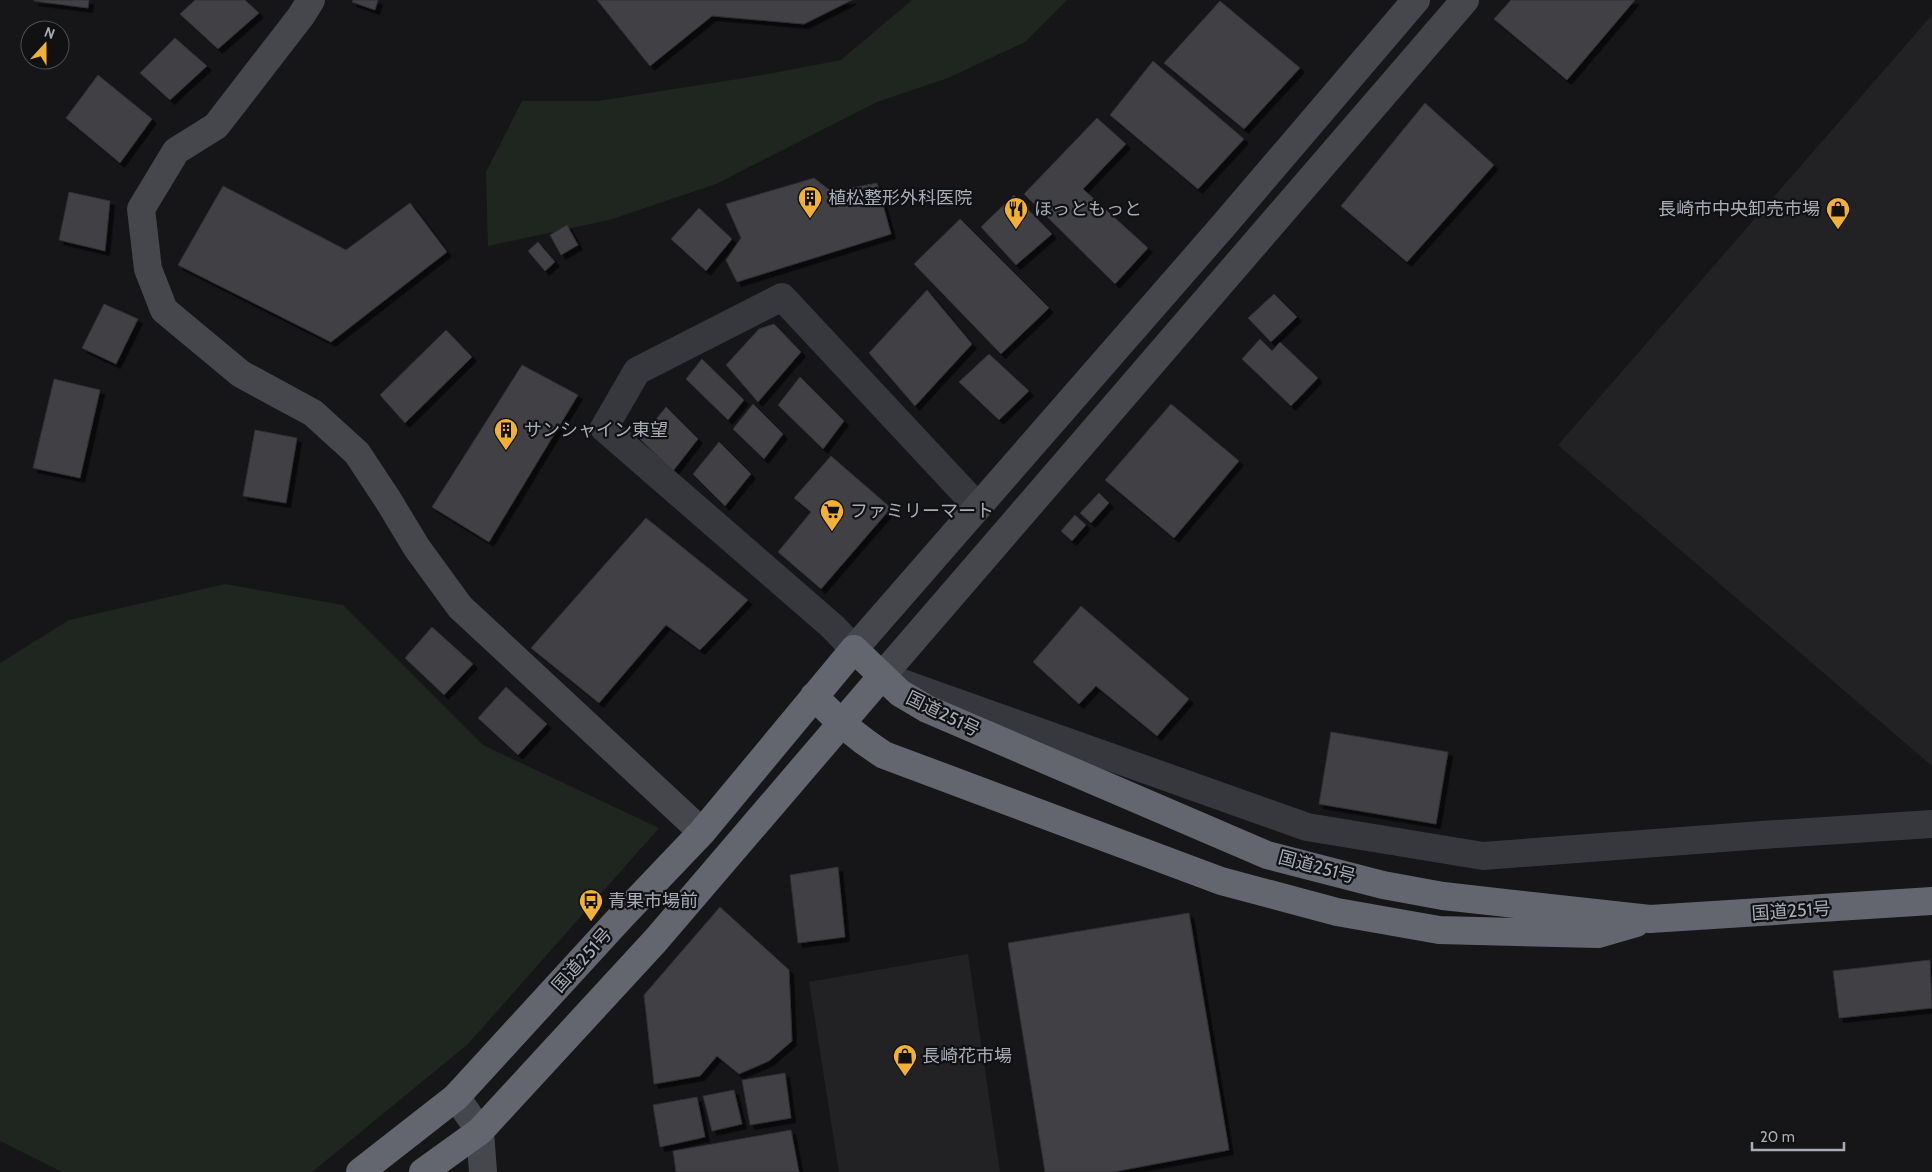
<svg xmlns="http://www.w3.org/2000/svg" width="1932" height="1172" font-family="Cabin,'Noto Sans JP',sans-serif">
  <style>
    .built { fill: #222225 }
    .green { fill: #1e261f }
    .building { fill: #404145; stroke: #303034; filter: url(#shadow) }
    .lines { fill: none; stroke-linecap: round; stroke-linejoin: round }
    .street { stroke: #37383d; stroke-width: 28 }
    .secondary { stroke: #45474d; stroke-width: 28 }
    .highway { stroke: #63666e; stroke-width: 28 }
    .labels { text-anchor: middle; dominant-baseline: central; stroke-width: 4.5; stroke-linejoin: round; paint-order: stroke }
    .poi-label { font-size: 18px; fill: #a8adb8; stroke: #111113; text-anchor: start }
    .street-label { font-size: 18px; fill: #a8adb8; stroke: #111113 }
  </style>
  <defs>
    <filter id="shadow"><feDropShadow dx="4.5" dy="4.5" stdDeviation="0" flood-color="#0009"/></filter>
  </defs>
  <rect width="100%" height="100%" fill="#161618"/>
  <path class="built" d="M1932,15V766L1558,445Z
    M968,954L1000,1172H839L809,982Z"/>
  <path class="green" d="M912,0H1067L1025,42L948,78L877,102L716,184L609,220L488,246L486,172L522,101H598L763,75L841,60Z
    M225,584L343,605L483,745L659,828L468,1044L312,1172H62L0,1141V663L69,620Z"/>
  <path class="building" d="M34,0H89L88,8L34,1Z
    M195,0H245L259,13L218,49L180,14Z
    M353,0H378L375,10L352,2Z
    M597,0H852L804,24L712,16L650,66Z
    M1511,0H1635L1567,80L1494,19Z
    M1220,1L1300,68L1244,129L1164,63Z
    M175,38L207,66L170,100L140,73Z
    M1153,61L1244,139L1198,189L1110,115Z
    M98,75L152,119L120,163L66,118Z
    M1425,103L1494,165L1407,262L1341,206Z
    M1097,118L1126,144L1083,189L1148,248L1115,284L1024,194Z
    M814,178L832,192L877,183L891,234L737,282L726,260L741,238L726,204Z
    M223,186L346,250L410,203L447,252L331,342L178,265Z
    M69,192L110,201L105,251L59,240Z
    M1014,195L1052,234L1016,265L981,227Z
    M699,208L732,239L706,271L671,239Z
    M960,219L1049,308L1001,354L914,264Z
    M567,225L578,245L561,255L550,235Z
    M538,242L555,262L545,271L528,251Z
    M927,290L972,344L915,406L869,353Z
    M1274,294L1297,317L1271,342L1248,318Z
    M104,304L138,319L116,364L82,348Z
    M774,324L801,352L758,402L726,365L759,329Z
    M446,330L472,357L405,423L380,395Z
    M1260,339L1272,351L1280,342L1318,378L1291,406L1242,359Z
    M989,354L1029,391L999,420L959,382Z
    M702,359L744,400L728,420L686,379Z
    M522,365L578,395L489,542L432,507Z
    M800,377L844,421L823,449L778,405Z
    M54,379L100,390L80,478L33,468Z
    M753,404L783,434L764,459L733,429Z
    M1171,404L1239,461L1174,538L1105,480Z
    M666,407L698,439L673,471L640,439Z
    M255,430L297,438L286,503L243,496Z
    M719,442L751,474L725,506L693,474Z
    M831,456L891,508L821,589L778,552L811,512L794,498Z
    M1099,493L1109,503L1091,523L1080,513Z
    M1075,515L1086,525L1072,541L1061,531Z
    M646,518L748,600L700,650L666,625L599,703L531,648Z
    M1081,606L1189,699L1157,736L1096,686L1079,704L1033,662Z
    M432,627L473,664L444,695L405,658Z
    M506,687L547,724L518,755L478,718Z
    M1331,732L1448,752L1436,824L1319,804Z
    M838,867L845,937L798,943L790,875Z
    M720,907L789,970L792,1041L769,1061L739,1074L717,1056L700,1076L654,1084L644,995Z
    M1189,913L1229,1150L1113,1172H1045L1008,943Z
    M1930,960L1932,1008L1839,1018L1833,971Z
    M785,1073L791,1118L750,1125L742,1080Z
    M734,1090L742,1124L712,1131L703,1096Z
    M697,1097L705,1137L660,1147L653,1105Z
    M791,1130L799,1172H676L673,1151Z"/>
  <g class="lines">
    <path class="street" d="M854,649L833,627L604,428L637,371L782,297L978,507
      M885,677L1307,827L1483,856L1762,835L1932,824"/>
    <path class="secondary" d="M311,0L301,16L216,126L176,151L141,209L148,269L164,310L241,374L313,413L357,453L388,500L417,548L460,607L702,832
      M854,649L1223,226L1416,0
      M882,676L1465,0
      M456,1097L480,1131L483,1172"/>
    <path class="highway" d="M814,696C837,720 856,737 884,755L1221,881L1337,912L1439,930L1598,934L1636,923
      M360,1172L456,1097L621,917L702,832L854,649L900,693L927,709L1267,855L1383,885L1443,896L1650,919L1932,901
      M423,1172L480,1131L656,940L882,676"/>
  </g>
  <defs>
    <g id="building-pin" transform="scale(1.25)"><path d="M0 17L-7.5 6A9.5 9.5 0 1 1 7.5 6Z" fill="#f2b134" stroke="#111113"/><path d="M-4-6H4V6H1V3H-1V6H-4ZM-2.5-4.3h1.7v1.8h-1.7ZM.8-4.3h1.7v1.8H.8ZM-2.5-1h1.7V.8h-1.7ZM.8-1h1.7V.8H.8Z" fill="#111"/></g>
    <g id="restaurant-pin" transform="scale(1.25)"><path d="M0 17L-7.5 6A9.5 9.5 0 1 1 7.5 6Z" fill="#f2b134" stroke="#111113"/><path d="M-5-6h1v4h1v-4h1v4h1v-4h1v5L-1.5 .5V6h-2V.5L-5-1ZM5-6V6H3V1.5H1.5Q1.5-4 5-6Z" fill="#111"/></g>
    <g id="shop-pin" transform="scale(1.25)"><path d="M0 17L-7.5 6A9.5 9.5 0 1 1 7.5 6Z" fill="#f2b134" stroke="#111113"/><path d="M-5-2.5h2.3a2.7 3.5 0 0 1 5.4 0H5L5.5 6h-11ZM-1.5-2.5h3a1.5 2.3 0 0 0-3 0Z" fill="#111"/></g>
    <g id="supermarket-pin" transform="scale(1.25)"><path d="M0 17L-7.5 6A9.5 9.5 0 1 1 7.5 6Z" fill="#f2b134" stroke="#111113"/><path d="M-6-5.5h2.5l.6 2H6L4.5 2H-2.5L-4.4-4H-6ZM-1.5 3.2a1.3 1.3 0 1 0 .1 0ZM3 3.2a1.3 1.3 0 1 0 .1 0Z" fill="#111"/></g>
    <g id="bus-pin" transform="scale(1.25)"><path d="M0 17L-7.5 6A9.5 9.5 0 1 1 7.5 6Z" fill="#f2b134" stroke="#111113"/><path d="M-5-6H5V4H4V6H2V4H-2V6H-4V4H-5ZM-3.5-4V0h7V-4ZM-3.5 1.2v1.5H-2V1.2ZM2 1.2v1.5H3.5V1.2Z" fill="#111"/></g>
  </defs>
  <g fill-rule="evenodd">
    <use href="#building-pin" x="810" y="198"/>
    <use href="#restaurant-pin" x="1016" y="209"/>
    <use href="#shop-pin" x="1838" y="209"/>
    <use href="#building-pin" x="506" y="430"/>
    <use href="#supermarket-pin" x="832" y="511"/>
    <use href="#bus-pin" x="591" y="901"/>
    <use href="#shop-pin" x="905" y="1056"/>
  </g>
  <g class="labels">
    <g class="poi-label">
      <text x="828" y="198">植松整形外科医院</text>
      <text x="1034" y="209">ほっともっと</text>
      <text x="1820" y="209" text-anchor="end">長崎市中央卸売市場</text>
      <text x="524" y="430">サンシャイン東望</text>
      <text x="850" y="511">ファミリーマート</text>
      <text x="608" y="901">青果市場前</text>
      <text x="922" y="1056">長崎花市場</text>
    </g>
    <g class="street-label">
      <text transform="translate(943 714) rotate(26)">国道251号</text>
      <text transform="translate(1317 867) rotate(15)">国道251号</text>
      <text transform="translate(1791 911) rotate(-4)">国道251号</text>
      <text transform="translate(582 960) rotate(-48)">国道251号</text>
    </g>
  </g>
  <g transform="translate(45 45) rotate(21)"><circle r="24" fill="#111113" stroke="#4d4f55"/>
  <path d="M0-4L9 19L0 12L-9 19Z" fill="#f2b134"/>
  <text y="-8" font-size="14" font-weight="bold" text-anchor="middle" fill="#a8adb8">N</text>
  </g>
  <path d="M1752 1142v8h92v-8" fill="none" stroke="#a8adb8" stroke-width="2.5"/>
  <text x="1760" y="1142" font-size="15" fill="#a8adb8" stroke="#111113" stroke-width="4" paint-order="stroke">20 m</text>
</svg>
